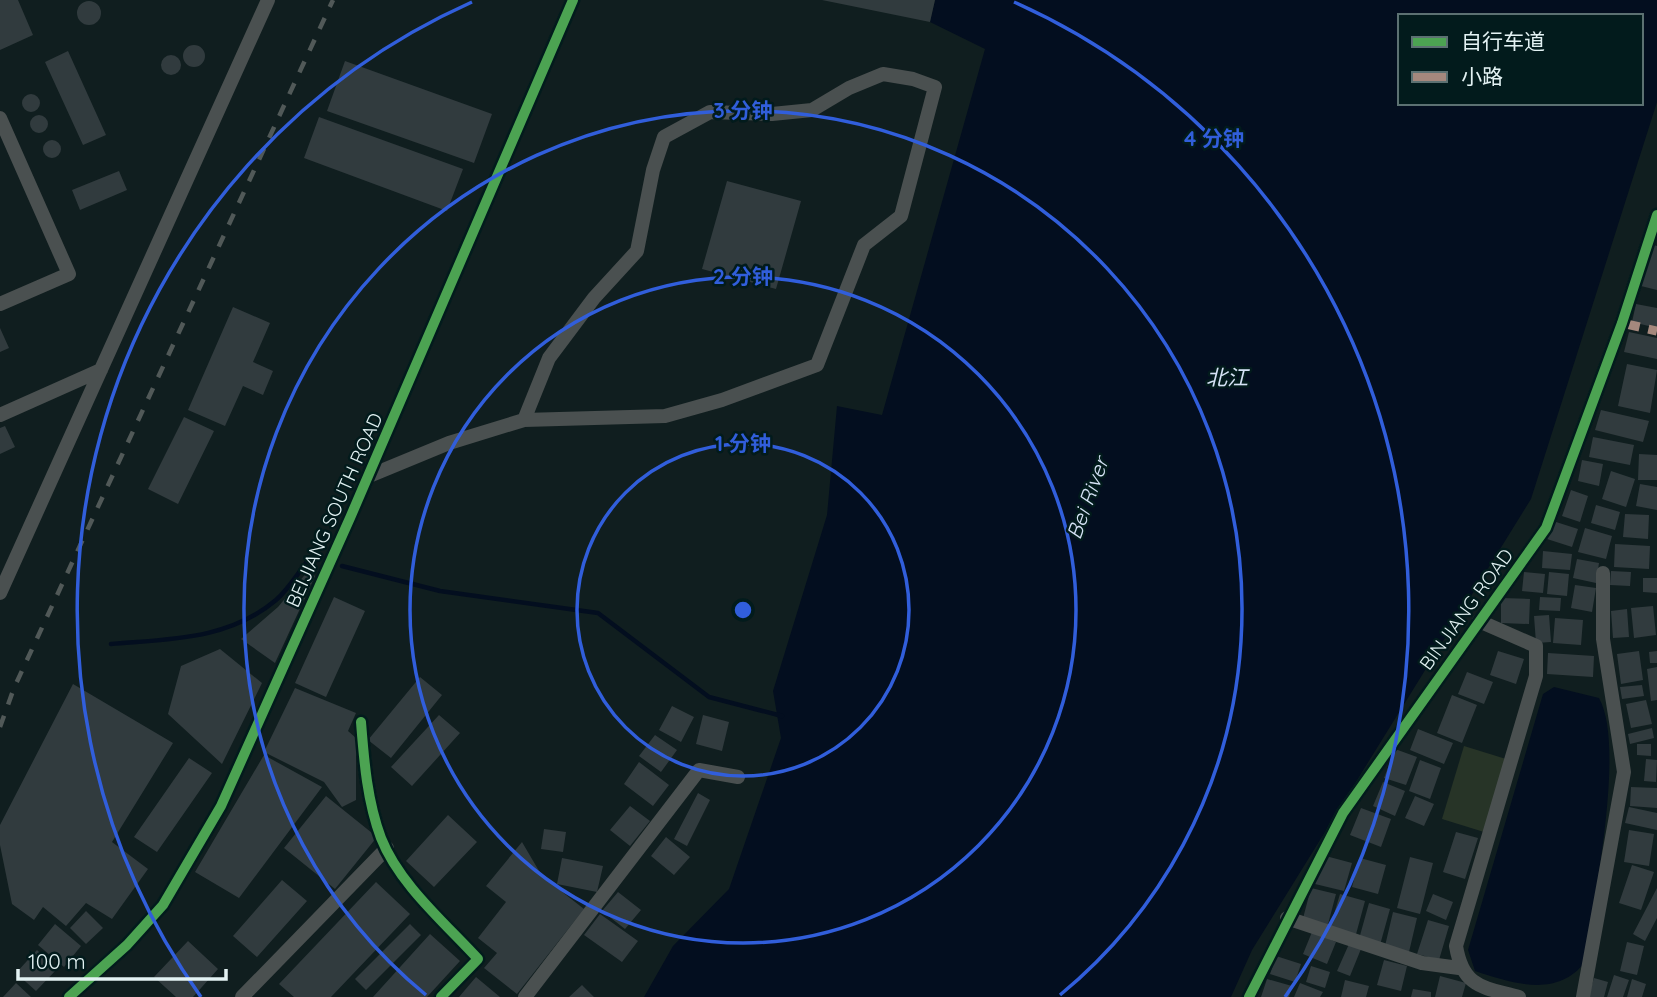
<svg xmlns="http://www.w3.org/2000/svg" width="1657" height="997" font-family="Quicksand,'Noto Sans SC',sans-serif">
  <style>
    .green { fill: #273427 }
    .water { fill: #030e1f; fill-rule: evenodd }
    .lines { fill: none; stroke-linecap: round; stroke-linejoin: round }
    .stream { stroke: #030e1f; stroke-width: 4.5 }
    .building { fill: #313b3e }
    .minor { stroke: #4a5050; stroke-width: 14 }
    .rail { stroke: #515958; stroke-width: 4.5; stroke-dasharray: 12 12; stroke-linecap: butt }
    .quiet { stroke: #a5887d; stroke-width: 9; stroke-dasharray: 18 9; stroke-linecap: butt }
    .cycleway-casing { stroke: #021b1c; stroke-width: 15 }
    .cycleway { stroke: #4ca352; stroke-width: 10 }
    .ring { fill: none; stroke: #315edb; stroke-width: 3.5 }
    .labels { text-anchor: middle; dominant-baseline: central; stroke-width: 5; stroke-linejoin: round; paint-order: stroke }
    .street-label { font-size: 19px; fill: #e3f2f3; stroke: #021b1c }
    .water-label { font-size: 21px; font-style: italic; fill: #d6e3f6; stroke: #021b1c }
    .centre { fill: #315edb; stroke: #021b1c; stroke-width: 3.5 }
    .ring-label { font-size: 21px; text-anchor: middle; font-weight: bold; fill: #315edb; stroke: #021b1c; stroke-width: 5; stroke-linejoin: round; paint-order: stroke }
  </style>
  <rect width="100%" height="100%" fill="#101e1f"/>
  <path class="green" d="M1464,746L1506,759L1484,832L1442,819Z"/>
  <path class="water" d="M935,0H1657V102L1531,499L1252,950L1231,997H644L673,946L729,889L781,738L773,691L827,515L837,406L882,415L985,49L930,22ZM1400,16H1641V103H1400Z
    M1554,687L1599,698C1626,746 1593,903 1585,962C1558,997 1517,985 1475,971L1468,950L1543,694Z"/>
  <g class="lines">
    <path class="stream" d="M342,566L440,591L598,613L709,697L782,716
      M111,644C169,639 229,640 276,600C289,589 299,571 310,558L318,560"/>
  </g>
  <path class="building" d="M0,0H18L33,35L0,50Z
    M822,0H935L930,22Z
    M77 13a12 12 0 1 1 24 0a12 12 0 1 1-24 0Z
    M183 56a11 11 0 1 1 22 0a11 11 0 1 1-22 0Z
    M68,51L106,135L83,145L45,62Z
    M161 65a10 10 0 1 1 20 0a10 10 0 1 1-20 0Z
    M345,61L492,114L474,163L327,111Z
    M22 103a9 9 0 1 1 18 0a9 9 0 1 1-18 0Z
    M30 124a9 9 0 1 1 18 0a9 9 0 1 1-18 0Z
    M319,117L463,169L447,211L304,158Z
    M43 149a9 9 0 1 1 18 0a9 9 0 1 1-18 0Z
    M119,171L127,190L80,210L72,190Z
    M727,181L801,201L776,289L702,269Z
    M1650,244L1657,246V290L1641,286Z
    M1636,304L1657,308V328L1632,322Z
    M233,307L270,323L253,362L273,371L263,395L243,386L225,426L188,410Z
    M0,328L9,348L0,352Z
    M1629,332L1657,338V359L1624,352Z
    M1627,364L1657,370L1650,413L1618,406Z
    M1601,410L1649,421L1643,442L1595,430Z
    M184,417L214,431L178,504L148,489Z
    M5,426L15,447L0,454V428Z
    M1593,437L1634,445L1630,465L1589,457Z
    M1639,454L1657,455V480H1638Z
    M1582,460L1603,464L1599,486L1578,481Z
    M1611,471L1635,479L1626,507L1602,499Z
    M1640,484L1657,487V510L1636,506Z
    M1571,490L1588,496L1580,522L1562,516Z
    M1596,505L1620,512L1615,530L1591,523Z
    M1625,514L1649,515L1648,539L1623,537Z
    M1553,521L1578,529L1572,547L1547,539Z
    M1585,528L1612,536L1606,559L1578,552Z
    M1615,544L1650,546L1649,569L1614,567Z
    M1543,551L1572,554L1570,570L1542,568Z
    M1577,559L1599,563L1596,583L1573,578Z
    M308,571L315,576L275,663L241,639L278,607Z
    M1611,571L1631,572L1630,586L1610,585Z
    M1524,572L1545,574L1543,593L1522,591Z
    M1549,572L1569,574L1567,596L1547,594Z
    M1643,578H1657V593L1643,592Z
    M1575,585L1596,588L1592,612L1571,608Z
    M334,597L365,611L326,697L295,683Z
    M1540,597L1561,598L1560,611L1539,610Z
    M1501,598L1530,599L1529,624L1501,623Z
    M1653,606L1656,635L1634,638L1631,608Z
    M1627,609L1629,637L1613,638L1611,611Z
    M1549,615L1551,642L1536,643L1534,616Z
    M1555,618L1583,620L1581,645L1553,643Z
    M220,649L262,683L222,764L168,714L181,666Z
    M1498,651L1524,659L1516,684L1490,675Z
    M1639,651L1643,680L1621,684L1617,654Z
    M1657,651V663H1650L1649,652Z
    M1548,653L1594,656L1593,677L1547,674Z
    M1657,667V700L1651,701L1647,669Z
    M1467,672L1493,682L1484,704L1458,694Z
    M420,677L442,695L391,758L368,740Z
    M73,684L173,743L112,842L148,869L112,919L86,903L66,926L43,907L34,920L12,904L0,845V825Z
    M1642,685L1644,696L1622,699L1620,687Z
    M295,688L356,713L348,731L356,738V800L342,807L324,782L264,752Z
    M1452,695L1477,705L1462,743L1437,733Z
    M1646,700L1652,724L1631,728L1626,704Z
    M672,706L694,717L681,742L659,730Z
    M439,715L460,733L412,786L391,767Z
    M703,715L729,722L722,751L696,744Z
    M1652,728L1654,738L1630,744L1628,734Z
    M1418,729L1453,743L1444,764L1410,750Z
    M655,735L677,750L661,772L639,756Z
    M1637,744H1651V756L1637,755Z
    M1395,749L1417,757L1406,785L1384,778Z
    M264,755L322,787L239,898L195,872Z
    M189,758L212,773L157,852L134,837Z
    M1646,759L1657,760L1656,782L1644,781Z
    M1420,760L1441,768L1430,799L1409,791Z
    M639,762L669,785L653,806L624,784Z
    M1383,782L1405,791L1395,816L1373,806Z
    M1631,787L1657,788V808L1630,806Z
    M698,793L710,800L687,846L674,839Z
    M326,796L377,837L335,889L284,848Z
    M1415,796L1434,804L1424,826L1405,818Z
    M630,806L650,821L630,846L610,830Z
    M1629,807L1657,813V830L1625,823Z
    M1361,808L1391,819L1381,847L1350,835Z
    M448,815L477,842L434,887L406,861Z
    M544,829L566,832L563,852L541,849Z
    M1629,830L1654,834L1649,866L1624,862Z
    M1456,832L1478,838L1465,879L1443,872Z
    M666,837L690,857L674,875L651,856Z
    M522,842L542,876L584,909L517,994L484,968L497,953L478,938L506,902L486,886Z
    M1322,855L1352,863L1344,891L1315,884Z
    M1410,857L1433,863L1420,914L1397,908Z
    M562,858L603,866L597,892L557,884Z
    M1360,858L1386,865L1378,894L1352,887Z
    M1632,865L1654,872L1641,910L1619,903Z
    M282,880L307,901L257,957L233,936Z
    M376,882L410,914L331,997H294L279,984Z
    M1311,888L1336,894L1327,928L1302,922Z
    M1657,888V918L1645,941L1633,934Z
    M618,892L641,910L625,929L602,911Z
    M1340,894L1365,901L1355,938L1329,931Z
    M1433,894L1453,902L1446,920L1426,911Z
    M1369,903L1390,909L1380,945L1359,939Z
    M86,911L103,928L86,944L70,928Z
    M1393,912L1417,918L1409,952L1385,946Z
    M600,914L638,941L622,962L584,935Z
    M1428,920L1449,926L1439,960L1417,954Z
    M55,924L81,946L64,967L38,945Z
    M410,924L421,935L366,990L355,979Z
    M1312,932L1336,942L1327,964L1303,954Z
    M430,934L460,961L427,997H373Z
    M188,941L218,969L193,997H176L154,977Z
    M1627,942L1644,946L1637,975L1620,971Z
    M1349,944L1361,949L1350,976L1337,971Z
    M37,950L57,969L36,991L16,973Z
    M1276,956L1301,964L1295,982L1270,974Z
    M1384,960L1407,966L1401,991L1377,985Z
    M1311,966L1330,972L1325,988L1306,982Z
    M1614,975L1629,980L1623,997H1607Z
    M1440,976L1466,983L1462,997H1435Z
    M476,977L500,997H459Z
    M1594,978L1608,982L1604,997H1588Z
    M1267,979L1292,986L1289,997H1261Z
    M1632,979L1646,984L1642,997H1627Z
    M1345,980L1369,986L1366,997H1341Z
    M16,983L31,997H3Z
    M1300,983L1323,992L1320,997H1294Z
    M582,985L594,997H569Z
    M1413,989L1431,992V997H1411Z"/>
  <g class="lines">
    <path class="minor" d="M0,118L69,274L0,304
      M0,415L101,370
      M369,476L449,443L524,420L665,416L722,400L817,365L864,245L901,216L935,87L913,79L883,74L849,88L812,110L772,114L710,112L664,137L653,170L637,251L594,298L549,358L524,420
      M0,593L268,0
      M1479,621L1536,646V676L1456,946C1463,988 1483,987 1519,997
      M361,722C364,760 367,801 381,838C399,884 445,923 478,959L441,997
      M1287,918L1422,963L1459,968
      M69,997L127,945L163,905L221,806L350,518L573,0
      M242,997L387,848
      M525,997L699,770L738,777
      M1249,997L1343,813L1546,528L1622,323L1657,215
      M1583,997L1624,772L1603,639V573"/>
    <path class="rail" d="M0,727L14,688L333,0"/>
    <path class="quiet" d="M1622,323L1657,331"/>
    <g class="cycleway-casing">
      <path id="cycleway" d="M361,722C364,760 367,801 381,838C399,884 445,923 478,959L441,997
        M69,997L127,945L163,905L221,806L350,518L573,0
        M1249,997L1343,813L1546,528L1622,323L1657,215"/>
    </g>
    <use href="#cycleway" class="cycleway"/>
  </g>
  <g class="ring">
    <circle cx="743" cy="610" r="166"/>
    <circle cx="743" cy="610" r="333"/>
    <path d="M426 995A499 499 0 1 1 1060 995"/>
    <path d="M201 997A666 666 0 0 1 472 2M1014 2A666 666 0 0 1 1285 997"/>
  </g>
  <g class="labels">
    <g class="street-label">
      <text transform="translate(334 510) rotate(-66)">BEIJIANG SOUTH ROAD</text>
      <text transform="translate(1466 609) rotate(-54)">BINJIANG ROAD</text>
    </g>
    <g class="water-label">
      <text x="1227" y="377">北江</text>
      <text transform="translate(1087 498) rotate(-70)">Bei River</text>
    </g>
  </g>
  <circle cx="743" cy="610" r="10" class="centre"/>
  <g class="ring-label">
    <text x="743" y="118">3 分钟</text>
    <text x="1214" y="146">4 分钟</text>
    <text x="743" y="284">2 分钟</text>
    <text x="743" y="451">1 分钟</text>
  </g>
  <rect x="1398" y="14" width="245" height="91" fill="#021b1c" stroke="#5c7172" stroke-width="2"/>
  <rect x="1412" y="37" width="35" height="10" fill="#4ca352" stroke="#5c7172" stroke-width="2"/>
  <text x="1461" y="49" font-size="21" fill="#e3f2f3">自行车道</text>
  <rect x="1412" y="72" width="35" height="10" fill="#a5887d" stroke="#5c7172" stroke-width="2"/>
  <text x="1461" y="84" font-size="21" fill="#e3f2f3">小路</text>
  <path d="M18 969v10h208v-10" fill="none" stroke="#e3f2f3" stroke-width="3.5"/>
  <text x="28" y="969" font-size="21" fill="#e3f2f3" stroke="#021b1c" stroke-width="5" paint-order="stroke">100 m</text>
</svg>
